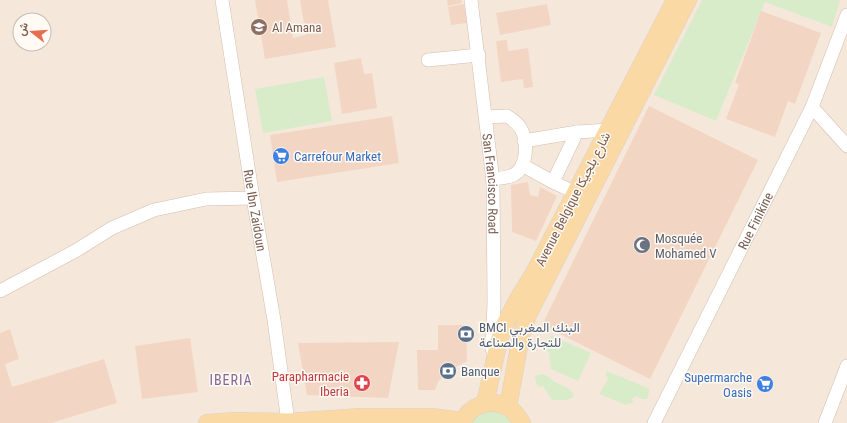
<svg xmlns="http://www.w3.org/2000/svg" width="847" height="423" font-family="'Roboto Condensed',Vazirmatn,sans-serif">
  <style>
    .residential { fill: #f5e8da; fill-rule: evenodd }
    .green { fill: #d8ecc9 }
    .building { fill: #f3d5c3 }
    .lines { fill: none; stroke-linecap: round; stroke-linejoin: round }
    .minor-casing { stroke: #d1beb0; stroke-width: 14 }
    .major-casing { stroke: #dad1cd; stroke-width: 18 }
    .minor { stroke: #fff; stroke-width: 13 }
    .major { stroke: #fbd9a5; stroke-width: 17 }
    .labels { text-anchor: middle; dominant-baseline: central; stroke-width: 3; stroke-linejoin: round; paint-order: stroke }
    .education-label { font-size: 13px; fill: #785e54; stroke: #fffaf3; text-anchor: start }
    .shop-label { font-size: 13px; fill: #366cbe; stroke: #fffaf3; text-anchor: start }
    .street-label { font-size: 13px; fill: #7a5c4d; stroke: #fffaf3 }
    .worship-label { font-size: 13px; fill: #5b616d; stroke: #fffaf3; text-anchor: start }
    .service-label { font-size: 13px; fill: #4e5e75; stroke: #fffaf3; text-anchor: start }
    .health-label { font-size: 13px; fill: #be3a42; stroke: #fffaf3; text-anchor: end }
    .neighbourhood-label { font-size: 14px; letter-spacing: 1px; fill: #846695; stroke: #fffaf3 }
  </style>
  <rect width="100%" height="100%" fill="#fdf6ec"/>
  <path class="residential" d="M0,0H847V423H0ZM20,20H44V44H20Z"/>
  <path class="green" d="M702,0H840L832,27L765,2L716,121L654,95Z
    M324,77L332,121L263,133L255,89Z
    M552,336L591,353L578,381L551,369L549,352L543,349L547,339Z
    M607,371L650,389L647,399H641L637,396L631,399L634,402L626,405L599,394L608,379L606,374Z
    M542,374C547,375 548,377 552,380C557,384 564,385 569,389C584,401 558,401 552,400L543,386L539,387L536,382L535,376Z
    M494,410L507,416L512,423H471L479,413Z"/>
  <path class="building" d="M255,0H287L293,38L306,35L300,0H328L336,47L265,59Z
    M447,0H461L462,3L448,6Z
    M464,4L467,23L451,25L448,7Z
    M547,4L551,25L500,35L496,13Z
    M761,11L821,33L795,104L788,101L775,137L726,119L739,84L735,83Z
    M507,40L508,51L528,48L533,87L524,88L523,79L501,82L496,41Z
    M361,58L364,74L372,73L377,108L342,114L334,63Z
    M649,106L758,160L650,379L542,325Z
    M392,116L399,163L277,182L270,135Z
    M528,182L530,195L538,197L540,187L557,196L536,241L512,232L511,185Z
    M438,325H466L467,361L448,371L438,382L435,390H418L417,350H438Z
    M10,329L19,359L5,364L12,387L104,359L117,403L51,423H0V333Z
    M190,338L198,392L142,399L135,346Z
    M399,342L388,398L307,395L298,343Z"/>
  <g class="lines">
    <g class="minor-casing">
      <g id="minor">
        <path id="s1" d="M222,0L253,198L274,320L288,422"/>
        <path id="s2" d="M471,0L493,181L494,303L492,349"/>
        <path d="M428,60L479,55"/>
        <path d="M812,107L847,146"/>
        <path d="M486,117L507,116C512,119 518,123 521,129C528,142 528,170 511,176C505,178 498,178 492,179"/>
        <path d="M524,141L577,132"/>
        <path d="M522,165L553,182"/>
        <path d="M576,193L553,182L577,132L608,130"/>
        <path d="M0,291L77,250L112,228L154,210L206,199L253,198"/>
        <path id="s3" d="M654,423L812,107L847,15"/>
        <path d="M825,423L847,366"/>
      </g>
    </g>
    <g class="major-casing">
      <path id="major" d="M485,403L499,341L504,326L518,299L534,273L675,0
        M508,407L521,336L528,315L688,0
        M207,423L234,421L288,422L360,417H431L463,421
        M462,423C469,406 490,397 507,407C514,410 518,417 522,423"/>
    </g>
    <use href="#minor" class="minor"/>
    <use href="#major" class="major"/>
  </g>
  <defs>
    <g id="school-disc" transform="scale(0.9)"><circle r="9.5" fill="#8d6e63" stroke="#fffaf3"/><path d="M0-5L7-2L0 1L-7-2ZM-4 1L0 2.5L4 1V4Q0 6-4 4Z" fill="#fff"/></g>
    <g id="supermarket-disc" transform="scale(0.9)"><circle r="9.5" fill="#3f7fe0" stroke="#fffaf3"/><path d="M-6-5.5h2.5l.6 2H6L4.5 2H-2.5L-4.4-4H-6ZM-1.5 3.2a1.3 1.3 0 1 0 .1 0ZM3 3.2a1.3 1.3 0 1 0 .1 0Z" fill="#fff"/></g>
    <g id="mosque-disc" transform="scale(0.9)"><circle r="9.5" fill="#6b7280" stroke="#fffaf3"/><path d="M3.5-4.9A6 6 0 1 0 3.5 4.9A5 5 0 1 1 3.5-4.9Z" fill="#fff"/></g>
    <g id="bank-disc" transform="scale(0.9)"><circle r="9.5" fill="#5c6f8a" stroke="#fffaf3"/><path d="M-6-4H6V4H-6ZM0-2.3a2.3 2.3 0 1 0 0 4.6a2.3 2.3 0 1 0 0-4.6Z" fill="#fff"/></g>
    <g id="pharmacy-disc" transform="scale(0.9)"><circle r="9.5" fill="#e0444e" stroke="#fffaf3"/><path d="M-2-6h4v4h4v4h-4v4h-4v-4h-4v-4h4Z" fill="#fff"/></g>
  </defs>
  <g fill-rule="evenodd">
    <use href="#school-disc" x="259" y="27"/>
    <use href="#supermarket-disc" x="281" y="156"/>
    <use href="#mosque-disc" x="642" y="245"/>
    <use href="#bank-disc" x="466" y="334"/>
    <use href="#bank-disc" x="448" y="371"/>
    <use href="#pharmacy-disc" x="362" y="383"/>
    <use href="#supermarket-disc" x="765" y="384"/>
  </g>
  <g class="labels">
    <g class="education-label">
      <text x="272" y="27">Al Amana</text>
    </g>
    <g class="shop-label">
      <text x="294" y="156">Carrefour Market</text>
      <text x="752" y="377" text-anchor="end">Supermarche<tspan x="752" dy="15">Oasis</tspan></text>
    </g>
    <g class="street-label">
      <text stroke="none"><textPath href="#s2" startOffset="185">San Francisco Road</textPath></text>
      <text transform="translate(573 199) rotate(-63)">Avenue Belgique شارع بلجيكا</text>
      <text stroke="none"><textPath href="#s1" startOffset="213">Rue Ibn Zaidoun</textPath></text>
      <text stroke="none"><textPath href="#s3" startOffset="226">Rue Finikine</textPath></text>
    </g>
    <g class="worship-label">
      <text x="655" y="238">Mosquée<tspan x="655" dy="15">Mohamed V</tspan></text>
    </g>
    <g class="service-label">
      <text x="479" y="327">BMCI البنك المغربي<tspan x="479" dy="15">للتجارة والصناعة</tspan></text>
      <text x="461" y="371">Banque</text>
    </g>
    <g class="health-label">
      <text x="349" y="376">Parapharmacie<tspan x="349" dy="15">Iberia</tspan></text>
    </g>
    <g class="neighbourhood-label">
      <text x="231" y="380">IBERIA</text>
    </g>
  </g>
  <g transform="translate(32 32) rotate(287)"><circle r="19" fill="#fffaf3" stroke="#cabbb1"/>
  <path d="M0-3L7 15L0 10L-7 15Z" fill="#e76f51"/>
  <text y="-6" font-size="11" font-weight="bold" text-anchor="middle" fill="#7a5c4d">ش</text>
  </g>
</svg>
